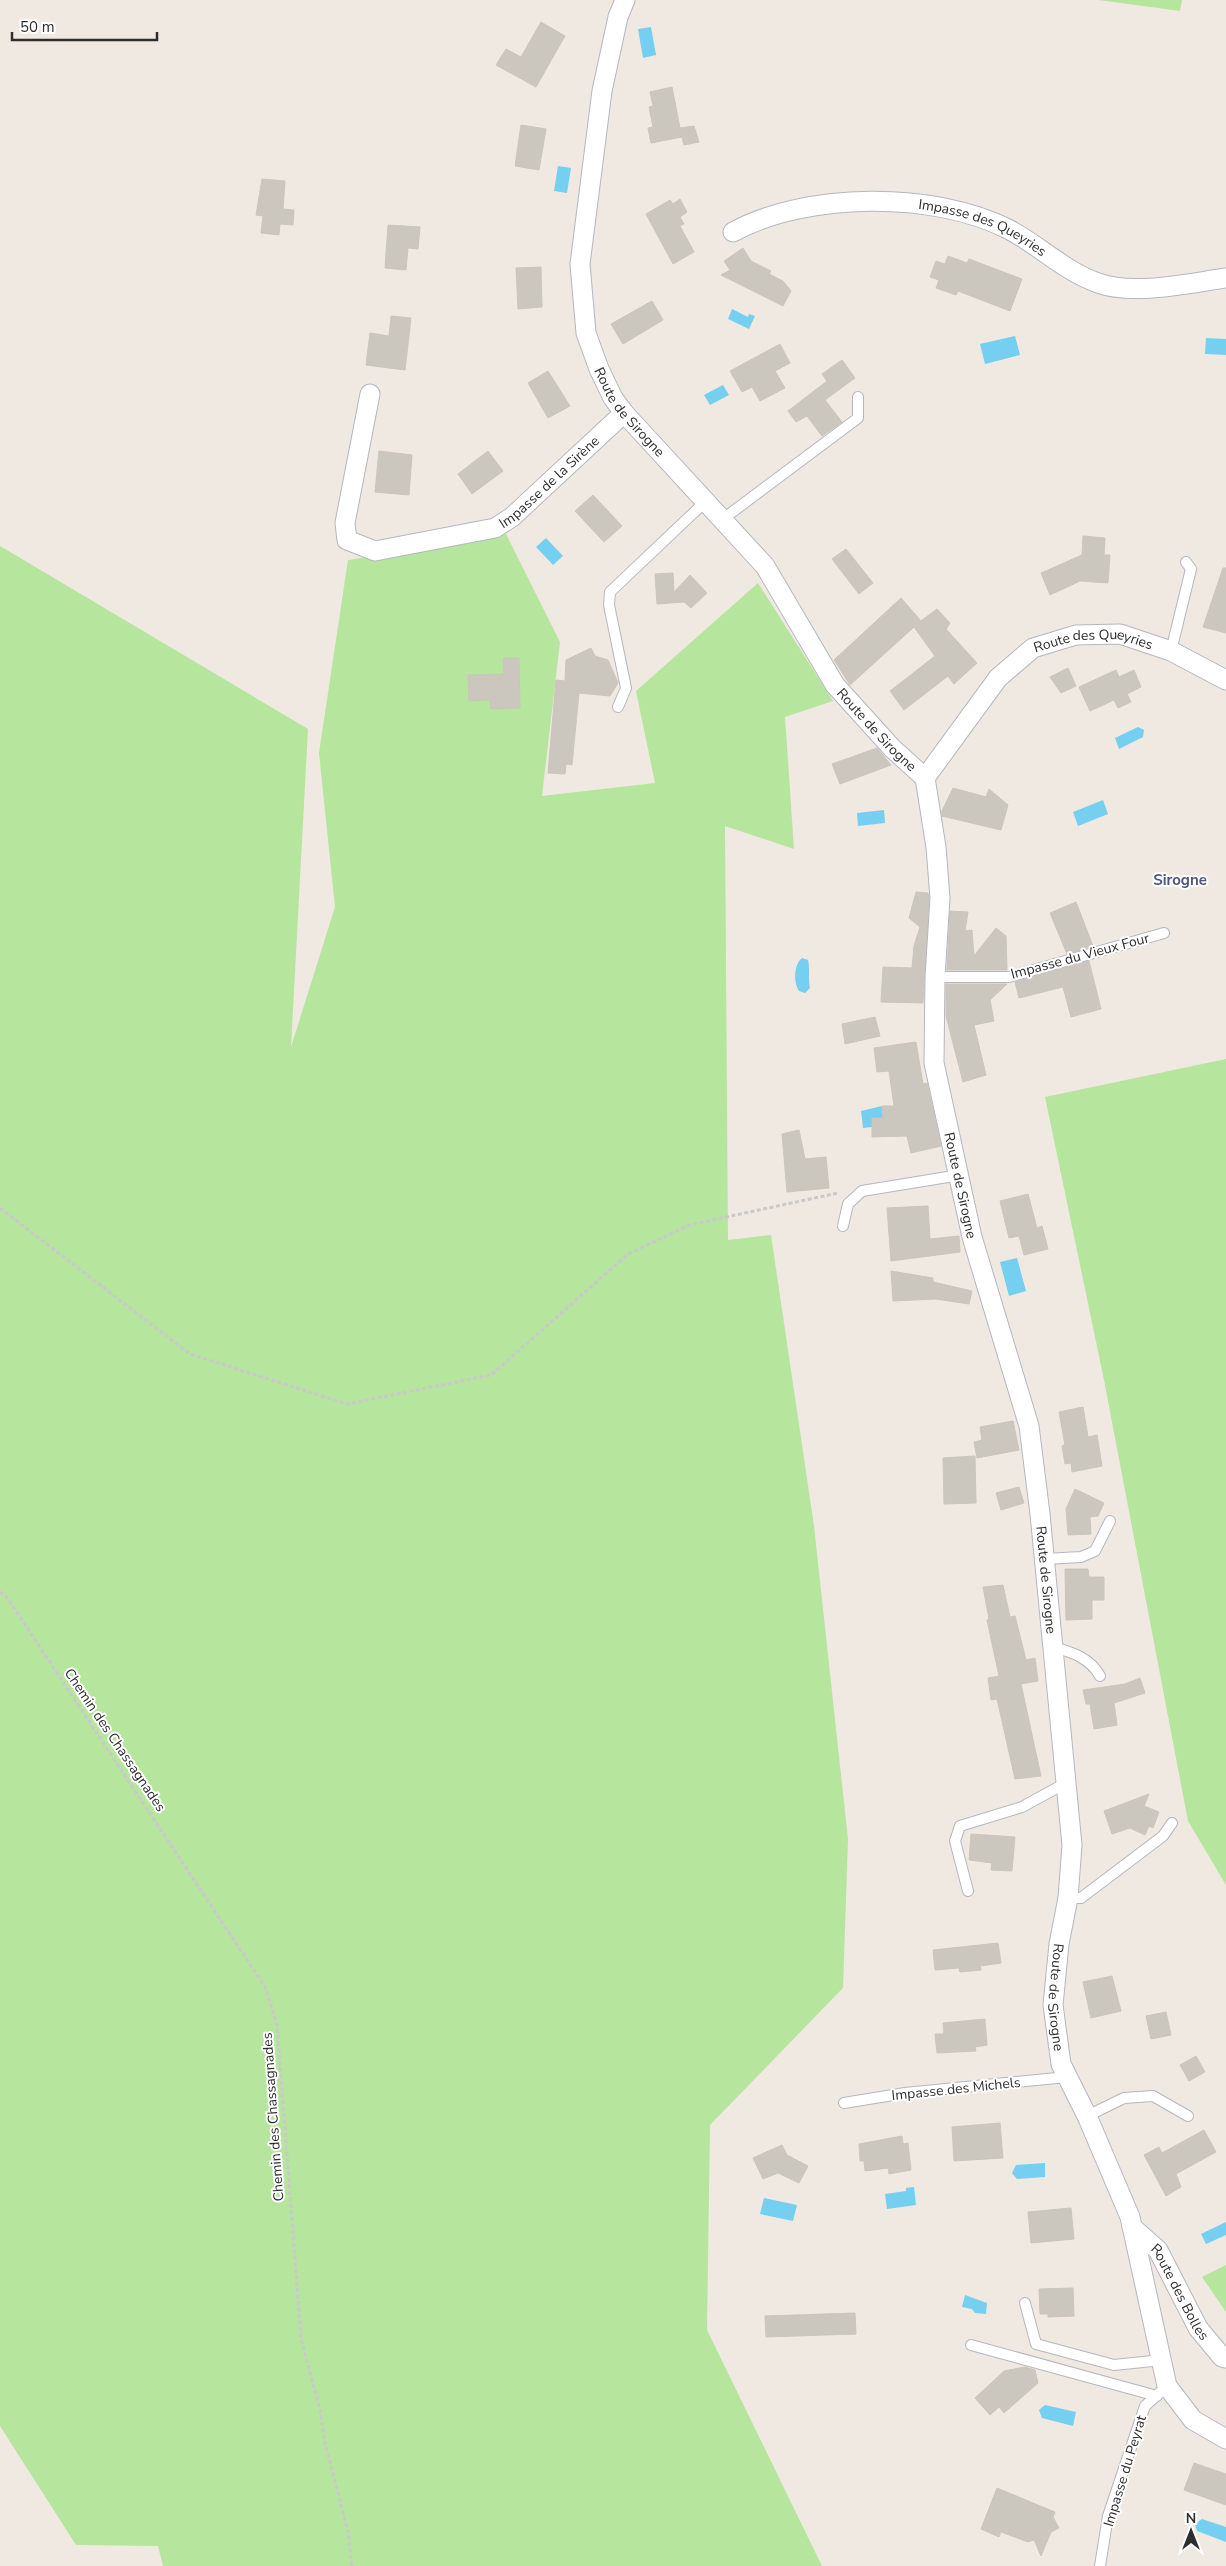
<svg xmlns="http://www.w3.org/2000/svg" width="1226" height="2566" font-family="'Nunito Sans',sans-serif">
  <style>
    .green { fill: #b6e59e }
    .water { fill: #75cff0 }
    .building { fill: #cbc7bf; stroke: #cbc5ba }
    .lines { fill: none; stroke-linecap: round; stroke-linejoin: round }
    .lane-casing { stroke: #b4b7c1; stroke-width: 12 }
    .street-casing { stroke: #b4b7c1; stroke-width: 21 }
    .path { stroke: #c9c9c9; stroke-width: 3; stroke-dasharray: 4 2.5; stroke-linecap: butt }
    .lane { stroke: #fff; stroke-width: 10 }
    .street { stroke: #fff; stroke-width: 19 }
    .labels { text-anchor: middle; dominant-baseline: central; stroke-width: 4; stroke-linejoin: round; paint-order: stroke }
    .street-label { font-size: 14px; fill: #2e2e2e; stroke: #fff }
    .neighbourhood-label { font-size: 15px; font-weight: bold; fill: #4d5680; stroke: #fff }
  </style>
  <rect width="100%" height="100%" fill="#efe9e1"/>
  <path class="green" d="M1099,0H1182L1180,11Z
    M506,534L560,642L542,796L655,783L636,691L758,583L833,701L785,717L794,849L725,826L728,1240L771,1235L814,1526L848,1839L843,1988L710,2125L707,2330L822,2566H163L158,2546L76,2545L0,2426V546L308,729L291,1047L335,907L319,753L348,560Z
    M1226,1059V1885L1188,1821L1104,1380L1045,1097Z
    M1226,2265V2312L1202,2277Z"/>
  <path class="water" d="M651,27L656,55L643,58L638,29Z
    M558,166L571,168L567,193L554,191Z
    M732,309L748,317L749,314L755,316L749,329L728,319Z
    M1015,336L1020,355L985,364L980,344Z
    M1206,338L1226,339V355L1205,354Z
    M723,385L729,395L710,405L704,395Z
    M546,538L563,556L553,565L536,547Z
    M1138,727L1144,730L1143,737L1119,749L1115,738Z
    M1103,800L1108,814L1078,826L1073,812Z
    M884,810L885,823L858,826L857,813Z
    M802,958L808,960C810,967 808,979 810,988L805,993L799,991C793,983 794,964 802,958Z
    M882,1106L883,1118H872V1127L863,1128L861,1111Z
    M1017,1258L1026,1291L1009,1296L1000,1262Z
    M1045,2163V2177L1017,2179L1012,2173L1016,2165Z
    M914,2187L916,2205L887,2209L885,2194L906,2191V2188Z
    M764,2198L797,2205L793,2221L760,2214Z
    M1226,2222V2235L1206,2244L1201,2234Z
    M965,2295L987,2303L986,2314L975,2313L972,2309L962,2307Z
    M1045,2405L1076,2412L1073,2426L1042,2418L1039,2410Z
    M1202,2519L1226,2527V2542L1197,2531L1195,2524Z"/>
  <path class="building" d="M541,22L565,36L536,87L496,65L506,49L521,57Z
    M672,87L680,128L694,126L699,142L684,145L682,137L651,143L648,128L653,127L649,107L653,106L650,92Z
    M521,125L546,129L539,170L515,166Z
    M262,179L285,181L283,209L294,210L293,225L280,224L279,235L261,233L263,216L256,215Z
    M680,199L687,212L680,217L684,224L680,226L694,252L673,264L646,214L670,200L673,204Z
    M388,225L420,227L418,249L408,248L406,270L385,268Z
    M743,248L751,261L771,271L769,274L783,281L791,291L783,306L721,275L730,270L724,261Z
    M948,256L967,263L969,259L1022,279L1010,311L958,291L956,295L936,288L939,280L930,277L936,261L945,264Z
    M541,267L542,307L518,309L516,268Z
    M652,301L663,320L623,344L611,324Z
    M391,316L411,318L405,370L366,365L370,333L389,336Z
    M780,344L790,363L775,371L785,388L760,401L752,387L742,392L730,371Z
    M842,360L855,378L825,400L842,422L822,436L807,416L796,422L788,411L827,381L822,374Z
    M548,371L570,406L548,418L528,383Z
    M379,451L412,455L409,495L375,492Z
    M488,451L503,471L472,494L458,474Z
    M593,495L622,526L604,542L575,511Z
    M1083,536L1105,538L1104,555H1110L1108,583L1080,581L1050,595L1041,573L1082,555Z
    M846,549L873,583L859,594L832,559Z
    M1223,568H1226V633L1203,627Z
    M673,573L674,592L690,575L707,593L691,608L684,602L657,604L655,574Z
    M901,598L921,621L918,623L937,609L950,623L946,629L977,663L954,684L948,676L904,710L890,691L935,656L914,627L850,685L834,660Z
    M591,648L595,656L608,660L618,683L610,696L579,693L572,765L566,764L565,774L548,773L556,680L565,681L566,660Z
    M503,658H519L520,708L491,709L490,700L469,701L468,675L504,674Z
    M1068,668L1076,686L1061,693L1050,677Z
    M1116,670L1119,677L1134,670L1141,687L1127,694L1131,702L1118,708L1114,700L1090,711L1079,687Z
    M877,748L891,765L840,784L832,764Z
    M953,788L986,797L989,789L1008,805L1001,830L942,816V811Z
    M916,892L928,893L929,898L923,1003L881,1002L883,967L912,968L914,946L920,927L909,918Z
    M1076,902L1093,946L1067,954L1050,913Z
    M950,911L968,912L965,931L972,930L974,956L996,928L1006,936L1007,970H947Z
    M1089,961L1101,1009L1071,1017L1063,987L1019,998L1015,982Z
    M946,984H1007L990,1000L994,1021L974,1025L986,1075L963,1082L946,1016Z
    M875,1017L880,1036L845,1044L842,1024Z
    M916,1042L923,1084L927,1083L941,1146L911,1153L907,1136L872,1137V1118H883L882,1106H894L889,1071L877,1072L874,1048Z
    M799,1130L805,1159L826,1157L829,1188L787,1192L782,1134Z
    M1028,1194L1037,1228L1042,1226L1048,1249L1024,1255L1019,1236L1009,1238L1000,1201Z
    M928,1206L930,1239L959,1236L960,1252L891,1261L887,1208Z
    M891,1271L933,1278V1282L972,1291L969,1304L936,1299L893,1301Z
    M1083,1407L1088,1437L1097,1435L1102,1466L1072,1472L1071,1463L1065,1464L1062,1446L1065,1445L1059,1412Z
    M1013,1421L1019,1450L977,1458L974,1442L982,1440L980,1427Z
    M975,1456L976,1503L944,1504L943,1458Z
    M1019,1487L1024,1503L1001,1510L996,1493Z
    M1075,1489L1104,1503L1098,1516L1090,1517L1091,1534L1068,1535L1066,1509Z
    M1065,1569H1088L1089,1577H1104V1600H1092V1619L1066,1620Z
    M1003,1585L1010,1617L1015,1616L1026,1660L1035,1658L1038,1681L1021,1684L1041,1776L1015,1779L997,1699L991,1700L988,1678L999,1676L987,1620L989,1619L983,1587Z
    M1140,1678L1145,1693L1114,1703L1117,1725L1094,1729L1090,1704H1086L1083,1690L1125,1684Z
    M1149,1794L1144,1806L1159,1812L1153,1828L1149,1826L1145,1835L1130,1828L1112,1834L1104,1811Z
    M971,1834L1015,1837L1012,1871L991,1870L992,1863L969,1860Z
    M998,1943L1001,1963L980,1966L981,1970L960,1972L959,1968L935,1970L933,1950Z
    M1112,1976L1121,2011L1091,2018L1083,1982Z
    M1166,2012L1171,2035L1151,2039L1146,2016Z
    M985,2019L987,2045L975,2047L976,2051L937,2053L935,2034H944L943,2023Z
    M1196,2056L1205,2072L1189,2081L1180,2065Z
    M1000,2123L1003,2158L954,2161L952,2127Z
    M1204,2130L1216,2152L1176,2174L1181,2187L1166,2196L1144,2155L1159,2147L1162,2153Z
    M902,2136L903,2144L908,2143L911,2170L889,2174L888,2168L865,2171L864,2161H860L859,2144Z
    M782,2145L787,2155L808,2166L799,2183L778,2173L763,2179L753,2158Z
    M1071,2208L1074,2239L1031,2243L1028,2212Z
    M1073,2288L1074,2316L1048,2317V2314H1040L1039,2289Z
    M855,2313L856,2334L766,2337L765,2316Z
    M1025,2367L1035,2370L1038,2383L1004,2413L999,2407L990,2415L975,2398L1004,2371Z
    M1194,2463L1226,2474V2505L1184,2490Z
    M997,2488L1055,2512L1053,2517L1059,2528L1051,2532L1041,2556L1034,2540L1028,2542L1001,2532L999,2537L981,2529Z"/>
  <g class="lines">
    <g class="lane-casing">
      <path id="lane" d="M723,519L858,418V397
        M1171,651L1191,569L1186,562
        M618,707L626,688L609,605L610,592L706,501
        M935,977H1009L1164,933
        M843,1226L848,1204L862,1191L960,1175
        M1045,1559L1081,1557L1095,1551L1110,1521
        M1053,1647C1072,1652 1090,1658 1100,1676
        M968,1891L955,1841L960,1826L1022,1807L1066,1783
        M1068,1898H1081L1163,1836L1172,1823
        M844,2103L905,2093L1067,2077
        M1087,2116L1124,2098L1153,2096L1188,2116
        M1025,2303L1036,2344L1114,2365L1162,2360
        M971,2345L1157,2396
        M1100,2566L1108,2516L1145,2406L1167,2386"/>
    </g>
    <g class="street-casing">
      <g id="street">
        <path id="s1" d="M625,0L618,17L602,91L580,264L586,333L599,369L613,398L624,413L765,566L835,685L892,748L925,778L936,847L940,898L935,977L934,1063L972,1237L1029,1426L1040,1514L1072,1845L1068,1898L1059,1944L1053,2005L1061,2064L1087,2116L1130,2217L1167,2386L1193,2420L1226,2439"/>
        <path id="s2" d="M733,232C807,192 932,191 1008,229C1039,245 1064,271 1098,283C1133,296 1190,283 1226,278"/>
        <path id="s3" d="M370,394L345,523L347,540L375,551L495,528L512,517L624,413"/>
        <path id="s4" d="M925,778L998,678L1033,648L1076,635L1120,634L1171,651L1226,680"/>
        <path id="s5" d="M1132,2227L1158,2250L1198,2328L1222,2357L1226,2358"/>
      </g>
    </g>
    <path class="path" d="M0,1208L190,1354L347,1404L491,1375L628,1254L689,1225L838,1193
      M0,1592L6,1596L265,1987L277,2025L301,2339L320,2410L325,2443L348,2532L352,2566"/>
    <use href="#lane" class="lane"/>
    <use href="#street" class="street"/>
  </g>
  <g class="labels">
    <g class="street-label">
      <text stroke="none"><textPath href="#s2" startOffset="259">Impasse des Queyries</textPath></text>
      <text stroke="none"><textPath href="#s1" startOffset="429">Route de Sirogne</textPath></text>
      <text stroke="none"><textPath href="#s3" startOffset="372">Impasse de la Sirène</textPath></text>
      <text stroke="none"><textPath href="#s4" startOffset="232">Route des Queyries</textPath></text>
      <text stroke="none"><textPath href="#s1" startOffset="834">Route de Sirogne</textPath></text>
      <text transform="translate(1080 956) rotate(-15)">Impasse du Vieux Four</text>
      <text stroke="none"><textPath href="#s1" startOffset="1314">Route de Sirogne</textPath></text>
      <text stroke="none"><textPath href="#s1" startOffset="1719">Route de Sirogne</textPath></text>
      <text transform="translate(115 1740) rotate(56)">Chemin des Chassagnades</text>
      <text stroke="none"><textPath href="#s1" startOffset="2139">Route de Sirogne</textPath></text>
      <text transform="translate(956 2089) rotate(-6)">Impasse des Michels</text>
      <text transform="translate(273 2117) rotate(-94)">Chemin des Chassagnades</text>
      <text stroke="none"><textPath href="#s5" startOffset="82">Route des Bolles</textPath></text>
      <text transform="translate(1125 2471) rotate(-73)">Impasse du Peyrat</text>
    </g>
    <g class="neighbourhood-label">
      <text x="1180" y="880">Sirogne</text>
    </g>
  </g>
  <g transform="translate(1191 2531)" stroke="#ffffff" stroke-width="4" paint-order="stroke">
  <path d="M0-4L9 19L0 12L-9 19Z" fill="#2e2e2e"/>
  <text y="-8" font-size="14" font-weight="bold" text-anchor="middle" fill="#2e2e2e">N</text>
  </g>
  <path d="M12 32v8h145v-8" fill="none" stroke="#2e2e2e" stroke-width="2.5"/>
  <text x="20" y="32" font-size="15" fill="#2e2e2e" stroke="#ffffff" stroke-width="4" paint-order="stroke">50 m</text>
</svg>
